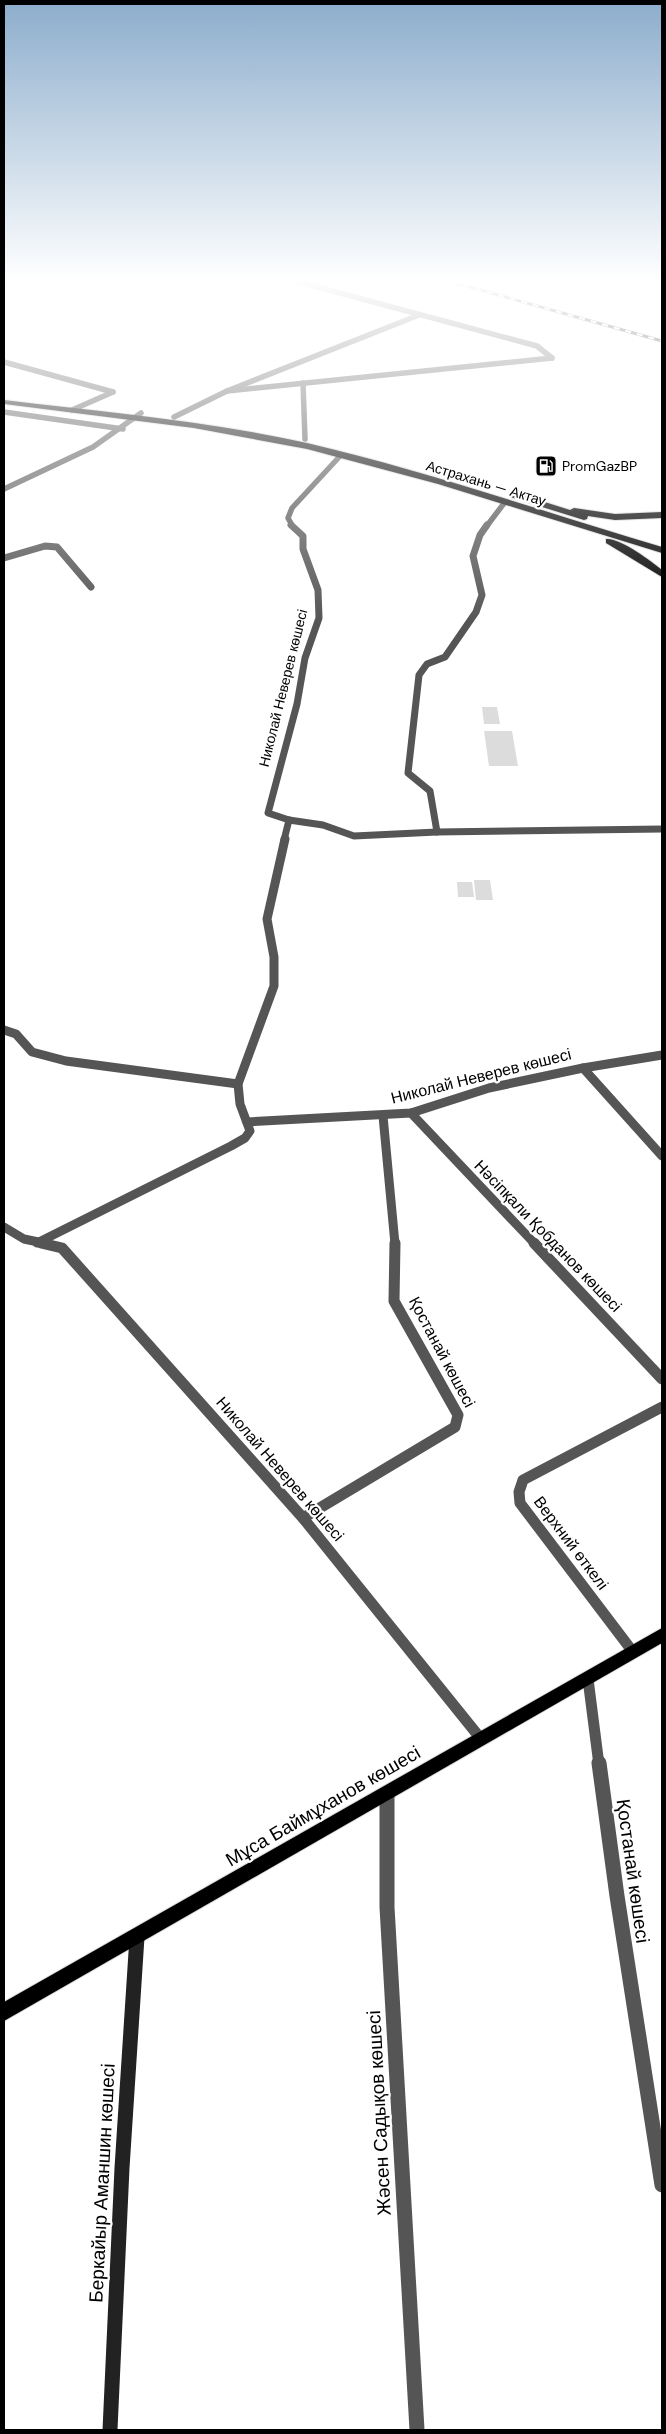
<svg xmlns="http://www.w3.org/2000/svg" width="666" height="2434" font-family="'DM Sans',sans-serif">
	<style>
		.green { fill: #dcdcdc }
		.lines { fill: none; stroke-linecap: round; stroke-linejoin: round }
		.primary-casing { stroke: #dbdbdb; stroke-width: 2 }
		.highway-casing { stroke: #dbdbdb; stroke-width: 2 }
		.street-far4 { stroke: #555; stroke-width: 5.5 }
		.street-far3 { stroke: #555; stroke-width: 7 }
		.street-far2 { stroke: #555; stroke-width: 9 }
		.street-far1 { stroke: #555; stroke-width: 11 }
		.street { stroke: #555; stroke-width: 15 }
		.secondary { stroke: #222; stroke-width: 15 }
		.primary { fill: #000; fill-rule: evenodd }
		.highway { fill: #000; fill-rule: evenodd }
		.rail-casing { stroke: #000; stroke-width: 3 }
		.rail { stroke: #fff; stroke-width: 2; stroke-dasharray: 6; stroke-linecap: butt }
		.labels { text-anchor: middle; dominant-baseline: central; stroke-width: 4.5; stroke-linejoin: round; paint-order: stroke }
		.far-poi-label { font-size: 14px; fill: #000; stroke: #fff; text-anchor: start }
		.far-street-label { font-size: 14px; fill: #000; stroke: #fff }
		.street-label { font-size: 16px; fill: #000; stroke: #fff }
		.near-street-label { font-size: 19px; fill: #000; stroke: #fff }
	</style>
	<rect width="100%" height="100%" fill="#fff"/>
	<g class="green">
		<polygon points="482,707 497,707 500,724 484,724"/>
		<polygon points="484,731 512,731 518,766 489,766"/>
		<polygon points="474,880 490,880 493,900 476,900"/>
		<polygon points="457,882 472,882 474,897 458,897"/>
	</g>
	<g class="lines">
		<g class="primary-casing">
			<polygon id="primary" points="662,1628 662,1643 4,2021 4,2002"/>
		</g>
		<g class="highway-casing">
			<g id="highway">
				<path d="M4,400C105,412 207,421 307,443C427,471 544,512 662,547V553L438,484L307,449L194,428L4,404Z"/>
				<polygon points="513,492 570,510 574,508 615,514 662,512 662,518 615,520 588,516 587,519 584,520 510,497 509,495"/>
				<path d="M606,539C619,537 651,561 662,570V577L606,543Z"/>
			</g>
		</g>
		<g class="street-far4">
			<polyline points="299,282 537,346 552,358"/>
			<polyline points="4,283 7,282"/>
			<polyline points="4,362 113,392"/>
			<polyline points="303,383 305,439"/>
			<polyline points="227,391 552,358"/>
			<polyline points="72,410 113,392"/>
			<polyline points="4,412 123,429"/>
			<polyline points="174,417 227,391 419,315"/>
			<polyline points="4,489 93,447 141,413"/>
			<polyline points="293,527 288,518 292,508 341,455"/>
			<polyline points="486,527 505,502"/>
		</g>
		<g class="street-far3">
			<polyline points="291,525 303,536 303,549 318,590 319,618 305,658 297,704 268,813 289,820 323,825 354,836 437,832 662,829"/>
			<polyline points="4,558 45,546 57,547 91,587"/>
			<polyline points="437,832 430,791 408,773 419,675 427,664 445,657 476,612 482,595 473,556 480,535 487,525"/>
			<polyline points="284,840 289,820"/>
		</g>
		<g class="street-far2">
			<polyline points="4,1030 16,1034 32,1052 66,1061 238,1084"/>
			<polyline points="583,1068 662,1156"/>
			<polyline points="411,1113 535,1244"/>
			<polyline points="383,1116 395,1244"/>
			<polyline points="247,1122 411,1113 489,1088 583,1068 662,1055"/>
			<polyline points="4,1227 24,1239 48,1244"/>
			<polyline points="37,1243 231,1146 245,1138 250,1131 240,1104 238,1084 274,986 274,957 267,919 285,839"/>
		</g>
		<g class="street-far1">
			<polyline points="41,1243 62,1248 303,1518 481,1739"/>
			<polyline points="534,1243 662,1379"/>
			<polyline points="303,1518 455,1427 458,1415 394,1301 395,1243"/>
			<polyline points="633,1652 520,1503 519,1492 523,1480 662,1407"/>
			<polyline points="588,1679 599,1765"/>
		</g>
		<g class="street">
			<polyline points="599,1763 617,1896 662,2185"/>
			<polyline points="387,1794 387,1907 417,2430"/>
		</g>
		<polyline class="secondary" points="110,2430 122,2168 137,1937"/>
		<use href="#primary" class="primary"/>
		<use href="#highway" class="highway"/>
		<g class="rail-casing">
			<polyline id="rail" points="452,282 662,341"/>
		</g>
		<use href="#rail" class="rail"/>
	</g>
	<linearGradient id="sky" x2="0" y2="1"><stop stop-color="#8cadcc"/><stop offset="0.45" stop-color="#fff"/><stop offset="1" stop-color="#fff" stop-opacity="0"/></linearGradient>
	<rect width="666" height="623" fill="url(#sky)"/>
	<defs>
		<g id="fuel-square" transform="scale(1.125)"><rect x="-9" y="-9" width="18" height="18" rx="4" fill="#000" stroke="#fff"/><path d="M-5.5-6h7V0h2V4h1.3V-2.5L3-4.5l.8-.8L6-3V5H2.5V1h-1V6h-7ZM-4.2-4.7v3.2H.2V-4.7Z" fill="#fff"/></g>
	</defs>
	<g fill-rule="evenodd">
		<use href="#fuel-square" x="546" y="466"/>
	</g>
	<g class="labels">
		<g class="far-poi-label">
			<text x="562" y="466">PromGazBP</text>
		</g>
		<g class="far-street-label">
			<text transform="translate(486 483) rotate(17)">Астрахань — Актау</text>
			<text transform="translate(283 688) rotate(-76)">Николай Неверев көшесі</text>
		</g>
		<g class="street-label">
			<text transform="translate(481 1076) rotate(-14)">Николай Неверев көшесі</text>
			<text transform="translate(548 1236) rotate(46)">Нәсіпқали Қобданов көшесі</text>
			<text transform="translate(442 1352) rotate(62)">Қостанай көшесі</text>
			<text transform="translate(280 1469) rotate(49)">Николай Неверев көшесі</text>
			<text transform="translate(571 1543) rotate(53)">Верхний өткелі</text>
		</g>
		<g class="near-street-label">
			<text transform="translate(323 1806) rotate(-30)">Мұса Баймұханов көшесі</text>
			<text transform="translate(633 1871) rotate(82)">Қостанай көшесі</text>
			<text transform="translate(379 2113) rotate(-93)">Жәсен Садықов көшесі</text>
			<text transform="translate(102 2183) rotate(-87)">Беркайыр Аманшин көшесі</text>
		</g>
	</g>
	<rect width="666" height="2434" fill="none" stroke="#000000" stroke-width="10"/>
</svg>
